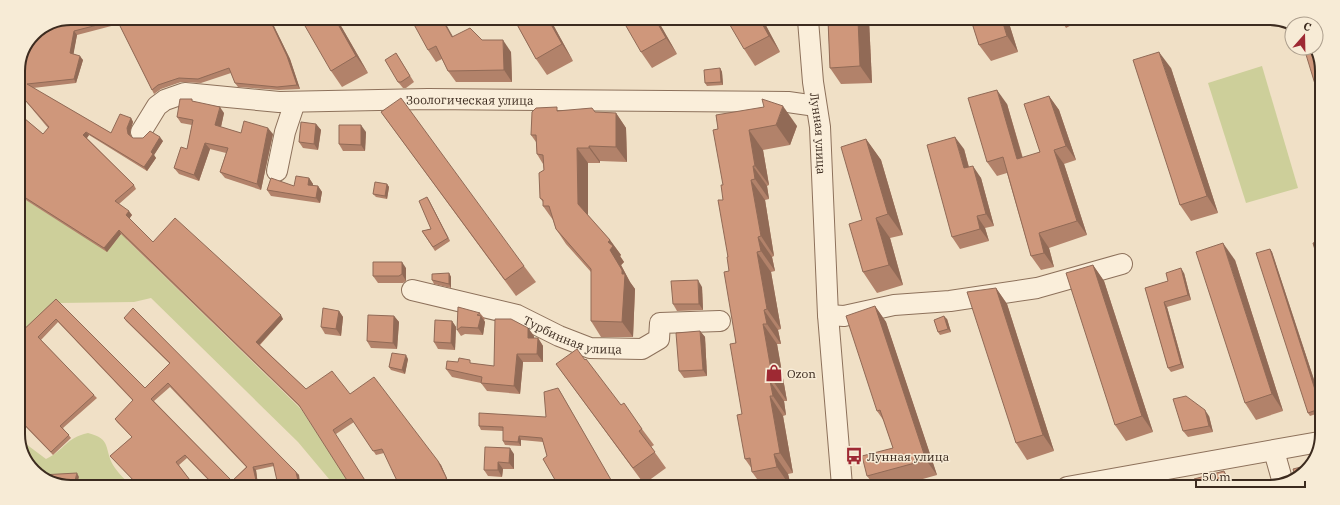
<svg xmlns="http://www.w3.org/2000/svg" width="1340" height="505" font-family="'IBM Plex Serif',serif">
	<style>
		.green { fill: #cdcf9a }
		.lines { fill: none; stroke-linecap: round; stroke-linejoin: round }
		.minor-casing { stroke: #8d715b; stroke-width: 22 }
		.minor { stroke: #faeeda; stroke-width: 20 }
		.wall { fill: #b2826a; fill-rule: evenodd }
		.shaded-wall { fill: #916a56 }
		.building { fill: #cf977b; stroke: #916a56; fill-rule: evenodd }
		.labels { text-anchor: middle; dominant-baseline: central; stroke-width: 3; stroke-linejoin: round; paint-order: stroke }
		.street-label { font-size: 12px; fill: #3c2b1f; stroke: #f7ebd6 }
		.poi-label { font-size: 12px; fill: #3c2b1f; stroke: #f7ebd6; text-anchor: start }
		.rim { fill: none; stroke: #3c2b1f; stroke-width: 2 }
	</style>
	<rect width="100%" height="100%" fill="#f0e0c6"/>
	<g class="green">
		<polygon points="1262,66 1298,188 1246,203 1208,83"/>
		<polygon points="18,195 107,251 124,231 127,240 301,409 351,485 334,485 298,442 151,298 134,302 58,303 18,340"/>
		<path d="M88,433C112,439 104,449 113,465C117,472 124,478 129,484C102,484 49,490 30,467C24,460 21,446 18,438L46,459C65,450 65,438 88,433Z"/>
	</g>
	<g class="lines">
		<g class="minor-casing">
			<g id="minor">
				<path id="s1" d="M808,20L813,82L820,127L828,315L842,486"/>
				<path id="s2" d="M141,132L157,106L165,100L185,93L279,102L428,99L788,102L816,106"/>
				<polyline points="277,171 285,132 295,102"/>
				<path id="s3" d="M412,290L517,315L559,336L590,348L642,349L659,339L660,323L720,321"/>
				<polyline points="828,315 844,316 894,305 950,301 1037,288 1122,264"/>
				<polyline points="1274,451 1283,483"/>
				<polyline points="1067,487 1319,442"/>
			</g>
		</g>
		<use href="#minor" class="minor"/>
	</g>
	<g class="wall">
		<polygon points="70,18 270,18 290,59 300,89 279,90 238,87 235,83 231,73 201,83 181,82 161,89 154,94 119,24 77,35 73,54 83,60 76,83 33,88 111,133 131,118 133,122 130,132 131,136 133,138 163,141 154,155 156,158 147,171 89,135 87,138 134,185 136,189 119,204 132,215 129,219 153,242 283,319 260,345 306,389 350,394 441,465 448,481 384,453 376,455 354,422 336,434 301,408 121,234 107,252 18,195 18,113 43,134 48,128 18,92 18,67"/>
		<polygon points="337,19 368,73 342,87 331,71"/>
		<polygon points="514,19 550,19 573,61 547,75 536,59"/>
		<polygon points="657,19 677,54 652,68 641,52"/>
		<polygon points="763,20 780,52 755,66 744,49"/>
		<polygon points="828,20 869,20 872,83 841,84 830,68"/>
		<polygon points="971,20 1008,20 1018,52 991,61 979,45"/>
		<polygon points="1061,20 1076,20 1077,22 1066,28"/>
		<polygon points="453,37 482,40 511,52 512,82 456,82 448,71 442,59 436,62 428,50"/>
		<polygon points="396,53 414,82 406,88 403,88 398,82"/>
		<polygon points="720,68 722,72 723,85 707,86 705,83"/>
		<polygon points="1171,68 1218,213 1191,221 1180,205"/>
		<polygon points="1049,96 1059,110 1076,160 1064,164 1087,235 1049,248 1054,267 1041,270 1031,256 1007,173 997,176 987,162 1007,104 1023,158 1040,152"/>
		<polygon points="193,101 224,113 221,127 241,133 273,134 261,190 225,178 220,172 226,153 210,149 199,181 179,174 174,168 187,149 192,125 181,123 177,117"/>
		<polygon points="560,111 616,113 626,128 627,162 600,161 600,163 588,163 588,216 610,240 621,255 620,256 624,262 621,265 630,282 635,289 633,337 601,337 591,321 591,272 566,244 556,229 553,220 543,206 543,202 540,198 544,170 543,164 537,154 536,142 531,135"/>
		<polygon points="381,112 524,266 536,282 516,296"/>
		<polygon points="716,115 797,126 790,145 763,150 769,185 767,186 769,199 765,200 774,256 772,257 775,271 771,272 781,329 778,330 781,344 777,344 787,401 784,401 786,415 783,416 793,473 788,474 791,486 762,486 752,472 752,469 745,459 742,414 729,271 723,200 723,185 718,129"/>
		<polygon points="316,124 321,130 318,150 303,148 299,142"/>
		<polygon points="366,132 365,151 343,151 339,144"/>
		<polygon points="866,139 881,160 903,235 890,238 903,285 877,293 863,272 862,220"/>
		<polygon points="964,149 969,167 981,178 994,226 985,228 989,241 960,249 952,237"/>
		<polygon points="309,178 313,184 313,186 318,186 322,192 320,203 271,196 267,190 294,186"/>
		<polygon points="387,184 389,187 387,199 376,197 373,194"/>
		<polygon points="427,197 450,241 435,251 422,231 431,229"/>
		<polygon points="1270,249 1272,252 1320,398 1319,413 1310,416 1308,413"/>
		<polygon points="1235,260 1283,411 1256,420 1245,403"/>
		<polygon points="1093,265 1104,281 1153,432 1126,441 1115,425"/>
		<polygon points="406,268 406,281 403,283 378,283 373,276"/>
		<polygon points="449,273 451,277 451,288 434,284 432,280"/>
		<polygon points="1184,273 1191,300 1167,307 1184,368 1171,372 1168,368 1145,288 1168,281"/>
		<polygon points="702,287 703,310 677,311 673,304"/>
		<polygon points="996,288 1007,304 1054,451 1027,460 1016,443"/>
		<path d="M56,299L145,388L170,364L126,321L124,318L299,475L300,485H278L274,466L256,470L258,485H213L187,458L179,465L193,484H137L113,459L110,456L132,437L117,422L115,419L133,401L58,322L41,340L94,395L97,398L63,428L71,438L53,455L18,419V335ZM170,387L246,467L232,481L154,401Z"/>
		<polygon points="875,306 886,322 937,475 898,486 875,486 867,476 893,448 884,421 877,411"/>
		<polygon points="339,311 343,317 341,336 325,334 321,327"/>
		<polygon points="480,313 485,319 484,320 485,322 483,335 465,334 461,336 457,330"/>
		<polygon points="394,316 399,322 397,349 371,348 367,341"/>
		<polygon points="947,319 951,332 940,335 938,332"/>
		<polygon points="452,321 456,327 455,350 438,349 434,342"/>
		<polygon points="528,328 534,336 534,338 538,338 543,346 543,362 523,362 520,394 487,391 481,383 452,377 446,369 473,364 494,366"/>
		<polygon points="700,331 705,337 707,376 684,378 679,371"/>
		<polygon points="408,359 405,374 391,370 389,367"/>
		<polygon points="556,364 621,405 642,429 654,445 651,447 666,468 644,484"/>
		<polygon points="560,391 547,456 543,442 521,440 521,446 505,445 503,441 503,431 481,430 479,426 546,417"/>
		<polygon points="1209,416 1213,432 1188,437 1183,431"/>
		<polygon points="514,454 514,469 503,469 502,477 488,476 484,470"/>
	</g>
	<g class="shaded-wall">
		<polygon points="269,18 270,18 290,59 300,89 297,85"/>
		<polygon points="335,19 337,19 368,73 356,56"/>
		<polygon points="442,19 443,19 460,49 452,37"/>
		<polygon points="548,19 550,19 573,61 562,44"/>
		<polygon points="655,19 657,19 677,54 666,38"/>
		<polygon points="760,20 763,20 780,52 769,36"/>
		<polygon points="858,20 869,20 872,83 860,66"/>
		<polygon points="1002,20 1008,20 1018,52 1007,36"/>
		<polygon points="74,31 77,35 73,57 70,53"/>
		<polygon points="503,40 511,52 512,82 504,70"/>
		<polygon points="1159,52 1171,68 1218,213 1207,196"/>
		<polygon points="80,56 83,60 76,83 74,79"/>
		<polygon points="720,68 722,72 723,85 721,82"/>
		<polygon points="997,90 1007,104 1027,174 1017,159"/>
		<polygon points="1049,96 1059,110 1076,160 1066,146"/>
		<polygon points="783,106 797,126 790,145 776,125"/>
		<polygon points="220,107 224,113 220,131 215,125"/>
		<polygon points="616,113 626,128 627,162 616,147"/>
		<polygon points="131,118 133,122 130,132 131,138 128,134 127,128"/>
		<polygon points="316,124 321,130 318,150 314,144"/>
		<polygon points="361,125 366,132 365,151 361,145"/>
		<polygon points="268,128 273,134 261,190 257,184"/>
		<polygon points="749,130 763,150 769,185 755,166"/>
		<polygon points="86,132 89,135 86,139 83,135"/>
		<polygon points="160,137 163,141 154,155 156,158 147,171 144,167 151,152"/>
		<polygon points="955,137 964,149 972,180 964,168"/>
		<polygon points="866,139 881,160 903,235 888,214"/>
		<polygon points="205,143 210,149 199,181 194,175"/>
		<polygon points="589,146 600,161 600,163 589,148"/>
		<polygon points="577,148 588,163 588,220 578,204"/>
		<polygon points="1054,150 1064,164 1087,235 1077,221"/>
		<polygon points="753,166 767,186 769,199 755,179"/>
		<polygon points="973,166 981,178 994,226 986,214"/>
		<polygon points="309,178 313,184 312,190 308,185"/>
		<polygon points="751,180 765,200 774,256 761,236"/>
		<polygon points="387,184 389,187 387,199 385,196"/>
		<polygon points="318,186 322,192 320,203 316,198"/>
		<polygon points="427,197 429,200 450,241 448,238"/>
		<polygon points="129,211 132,215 129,219 126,215"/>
		<polygon points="977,216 985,228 989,241 980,229"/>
		<polygon points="876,218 890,238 903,285 889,265"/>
		<polygon points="119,230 121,234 107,252 104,248"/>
		<polygon points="1039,233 1049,248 1054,267 1044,253"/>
		<polygon points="758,237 772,257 775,271 761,251"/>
		<polygon points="610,240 621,255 620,256 624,262 621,265 630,282 635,289 633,337 622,322 622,274 610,250 608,242"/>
		<polygon points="1223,243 1235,260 1283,411 1272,394"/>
		<polygon points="1270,249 1272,252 1320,398 1319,402"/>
		<polygon points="757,252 771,272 781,329 767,309"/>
		<polygon points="402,262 406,268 406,281 402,274"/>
		<polygon points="1093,265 1104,281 1153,432 1142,416"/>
		<polygon points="1181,268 1184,273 1191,300 1188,295"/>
		<polygon points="449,273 451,277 451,288 449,284"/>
		<polygon points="698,280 702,287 703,310 699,304"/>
		<polygon points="996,288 1007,304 1054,451 1043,435"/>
		<polygon points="1164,302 1167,307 1184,368 1181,364"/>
		<polygon points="875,306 886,322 937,475 926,460"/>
		<polygon points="764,310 778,330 781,344 767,324"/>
		<polygon points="339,311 343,317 341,336 336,329"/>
		<polygon points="281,315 283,319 259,345 256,342"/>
		<polygon points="394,316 399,322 397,349 393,343"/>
		<polygon points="481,316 485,322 483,335 478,328"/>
		<polygon points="944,316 947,319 951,332 948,329"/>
		<polygon points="452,321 456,327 455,350 451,343"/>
		<polygon points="763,324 777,344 787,401 773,381"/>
		<polygon points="528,328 534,336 534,346 528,338"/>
		<polygon points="700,331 705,337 707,376 703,370"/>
		<polygon points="538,338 543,346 543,362 537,354"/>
		<polygon points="517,354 523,362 520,394 514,386"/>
		<polygon points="406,355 408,359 405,374 402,370"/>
		<polygon points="770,381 784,401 786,415 773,396"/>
		<polygon points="558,388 560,391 614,485"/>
		<polygon points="770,396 783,416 793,473 780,453"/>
		<polygon points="1205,410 1209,416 1213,432 1209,426"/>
		<polygon points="519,436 521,440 521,446 518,442"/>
		<polygon points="510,448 514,454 514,469 509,463"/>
		<polygon points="774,454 788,474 791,486 790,486 777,467"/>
		<polygon points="438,461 441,465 448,481 449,485 447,485"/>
		<polygon points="498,462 503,469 502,477 498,470"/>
		<polygon points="253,467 256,470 258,485 257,485"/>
		<polygon points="1224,471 1235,487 1229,487"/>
		<polygon points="296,472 299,475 300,485 299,485"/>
		<polygon points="77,473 79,477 77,484 74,484"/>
	</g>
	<g class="building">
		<polygon points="70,18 269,18 287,56 297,85 277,87 235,83 229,68 198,79 179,78 158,85 152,90 117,20 74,31 70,53 80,56 74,79 27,84 111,133 120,114 131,118 127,128 128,134 133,138 143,138 150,131 160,137 151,152 153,154 144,167 86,132 83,135 134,185 115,201 129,211 126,215 153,242 175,218 281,315 256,342 306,389 332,371 350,394 374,377 438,461 446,477 447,485 399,485 382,449 373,451 351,418 333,430 368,485 350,485 299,405 119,230 104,248 18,193 18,113 43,134 49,127 18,92 18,67 34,33"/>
		<polygon points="301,19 335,19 356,56 331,71"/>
		<polygon points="411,19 442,19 452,37 470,28 482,40 503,40 504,70 448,71 436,46 428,50"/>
		<polygon points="514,19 548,19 562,44 536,59"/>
		<polygon points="622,19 655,19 666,38 641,52"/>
		<polygon points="727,20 760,20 769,36 744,49"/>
		<polygon points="828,20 858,20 860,66 830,68"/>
		<polygon points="971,20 1002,20 1007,36 979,45"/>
		<polygon points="1304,48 1315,48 1322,67 1322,107"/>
		<polygon points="1159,52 1207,196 1180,205 1133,60"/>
		<polygon points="396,53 410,76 401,82 398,82 385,60"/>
		<polygon points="720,68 721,82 705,83 704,70"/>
		<polygon points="997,90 1017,159 1040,152 1024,104 1049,96 1066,146 1054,150 1077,221 1039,233 1044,253 1031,256 1003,157 987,162 968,98"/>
		<polygon points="401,98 524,266 505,280 381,112"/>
		<polygon points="180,99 192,99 192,101 220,107 215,125 241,133 244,121 268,128 257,184 220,172 228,148 205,143 194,175 174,168 181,147 187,149 193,120 177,117"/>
		<polygon points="762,99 783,106 776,125 749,130 755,166 753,166 755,179 751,180 761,236 758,237 761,251 757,252 767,309 764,310 767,324 763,324 773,381 770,381 773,396 770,396 780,453 774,454 777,467 752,472 750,458 745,459 737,415 742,414 730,344 736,343 724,272 729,271 727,257 728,257 718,200 723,200 721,185 723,185 713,130 718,129 716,115 764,107"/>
		<polygon points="557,107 557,111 592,108 595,112 616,113 616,147 589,146 589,148 577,148 578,204 610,240 608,242 613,246 610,250 622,270 622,274 625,274 622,322 591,321 591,269 556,229 549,206 543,206 543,200 540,198 539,173 544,170 543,155 537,154 536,135 531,135 532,112 536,108"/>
		<polygon points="301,122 316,124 314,144 299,142"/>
		<polygon points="339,125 361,125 361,145 339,144"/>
		<polygon points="955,137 964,168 973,166 986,214 977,216 980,229 952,237 927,145"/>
		<polygon points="866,139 888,214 876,218 889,265 863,272 849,224 862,220 841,147"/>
		<polygon points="296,176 309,178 308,185 318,186 316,198 267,190 271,178 294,186"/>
		<polygon points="375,182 387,184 385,196 373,194"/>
		<polygon points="427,197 448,238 433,247 422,231 431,229 419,201"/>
		<polygon points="1321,241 1320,267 1313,243"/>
		<polygon points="1223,243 1272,394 1245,403 1196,252"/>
		<polygon points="1270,249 1319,402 1319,409 1308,413 1256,253"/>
		<polygon points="373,262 402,262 402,274 399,276 373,276"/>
		<polygon points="1093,265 1142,416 1115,425 1066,273"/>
		<polygon points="1181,268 1188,295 1164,302 1181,364 1168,368 1145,288 1168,281 1166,273"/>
		<polygon points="449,273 449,284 432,280 432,274"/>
		<polygon points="698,280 699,304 673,304 671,281"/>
		<polygon points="996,288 1043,435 1016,443 967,292"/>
		<path d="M56,299L145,388L170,363L124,318L133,308L296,472L299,485H278L273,463L253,467L257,485H214L185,455L176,462L193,484H163L160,481L156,484H137L110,456L132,437L115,419L133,400L56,319L38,337L94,395L60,426L69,435L51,452L18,418V335ZM168,383L247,467L232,481L151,399Z"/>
		<polygon points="875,306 926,460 867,476 862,456 893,448 880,410 877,411 846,316"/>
		<polygon points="458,307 480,313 477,315 481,316 478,328 461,327 457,330"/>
		<polygon points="323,308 339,311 336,329 321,327"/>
		<polygon points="368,315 394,316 393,343 367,341"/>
		<polygon points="944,316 948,329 938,332 934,320"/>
		<polygon points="495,319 511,319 528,328 528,338 538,338 537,354 517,354 514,386 481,383 482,377 446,369 447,361 458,362 459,358 470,360 470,363 494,366"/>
		<polygon points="435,320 452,321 451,343 434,342"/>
		<polygon points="700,331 703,370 679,371 676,333"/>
		<polygon points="577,349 585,360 586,359 621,405 624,403 642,429 639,431 655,452 633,468 556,364"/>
		<polygon points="392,353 406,355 402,370 389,367"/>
		<polygon points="558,388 614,485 558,485 543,459 547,456 542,438 519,436 518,442 503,441 503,427 479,426 479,413 546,417 544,392"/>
		<polygon points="1186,396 1205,410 1209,426 1183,431 1173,399"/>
		<polygon points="485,447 510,448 509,463 498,462 498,470 484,470"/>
		<polygon points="1309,465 1299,478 1296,479 1293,469"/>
		<polygon points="1224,471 1229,487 1197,487 1194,479"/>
		<polygon points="77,473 74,484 53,484 41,475"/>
	</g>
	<defs>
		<g id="shop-bare" transform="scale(1.38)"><path d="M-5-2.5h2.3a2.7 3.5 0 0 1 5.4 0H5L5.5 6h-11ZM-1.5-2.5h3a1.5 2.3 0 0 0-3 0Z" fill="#9e2933" stroke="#f7ebd6" stroke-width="2.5" paint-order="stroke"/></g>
		<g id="bus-bare" transform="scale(1.38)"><path d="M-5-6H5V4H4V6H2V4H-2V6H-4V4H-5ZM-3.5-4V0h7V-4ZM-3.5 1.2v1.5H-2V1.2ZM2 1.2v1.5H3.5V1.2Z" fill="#9e2933" stroke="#f7ebd6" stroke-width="2.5" paint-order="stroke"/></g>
	</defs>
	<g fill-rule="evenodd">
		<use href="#shop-bare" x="774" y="373"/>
		<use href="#bus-bare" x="854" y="456"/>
	</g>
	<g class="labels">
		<g class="street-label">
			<text stroke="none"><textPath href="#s2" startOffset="347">Зоологическая улица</textPath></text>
			<text stroke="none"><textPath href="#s1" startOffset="114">Лунная улица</textPath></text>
			<text stroke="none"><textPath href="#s3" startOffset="168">Турбинная улица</textPath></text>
		</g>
		<g class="poi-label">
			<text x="787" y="373">Ozon</text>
			<text x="867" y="456">Лунная улица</text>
		</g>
	</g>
	<path d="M0 0H1340V505H0ZM71 25H1269A46 46 0 0 1 1315 71V434A46 46 0 0 1 1269 480H71A46 46 0 0 1 25 434V71A46 46 0 0 1 71 25Z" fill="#f7ebd6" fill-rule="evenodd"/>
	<path class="rim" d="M71 25H1269A46 46 0 0 1 1315 71V434A46 46 0 0 1 1269 480H71A46 46 0 0 1 25 434V71A46 46 0 0 1 71 25Z"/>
	<g transform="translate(1304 36) rotate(20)"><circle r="19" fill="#f7ebd6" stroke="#ac9e8d"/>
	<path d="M0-3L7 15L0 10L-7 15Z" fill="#9e2933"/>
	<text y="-6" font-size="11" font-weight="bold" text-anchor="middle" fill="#3c2b1f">С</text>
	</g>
	<path d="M1196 481v6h109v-6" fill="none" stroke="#3c2b1f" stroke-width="2"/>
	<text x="1202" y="481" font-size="12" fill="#3c2b1f" stroke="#f7ebd6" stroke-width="3" paint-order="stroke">50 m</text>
</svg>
